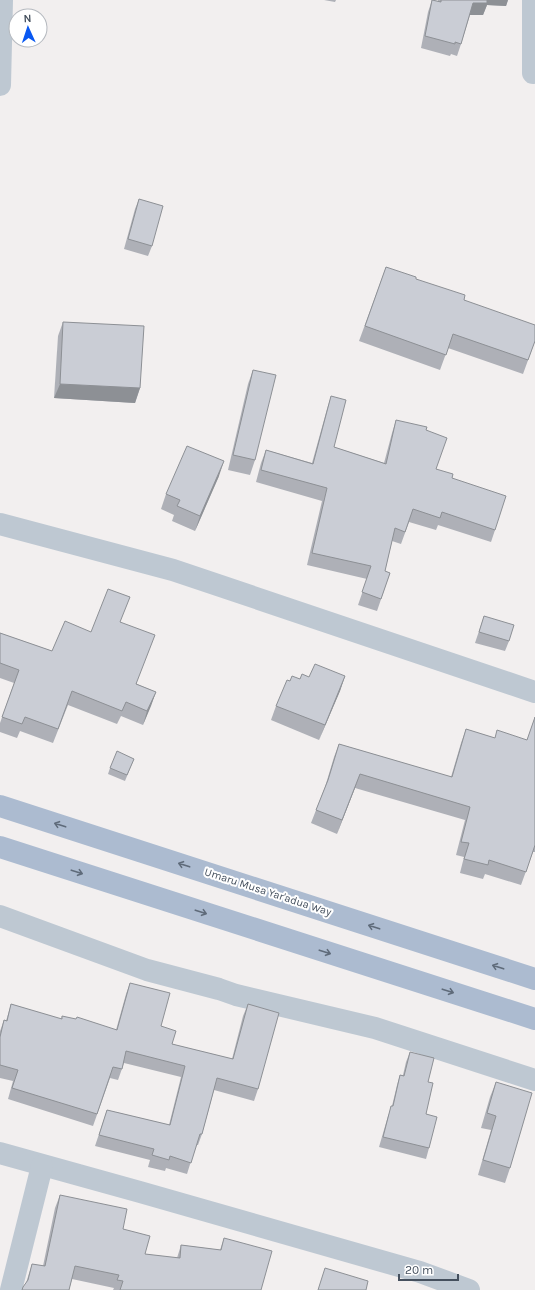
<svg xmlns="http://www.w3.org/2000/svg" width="535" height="1290" font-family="Karla,sans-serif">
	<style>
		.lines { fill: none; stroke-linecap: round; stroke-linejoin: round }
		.minor { stroke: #bec8d2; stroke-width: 22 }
		.tertiary { stroke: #bec8d2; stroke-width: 22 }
		.primary { stroke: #acbbd0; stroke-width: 22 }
		.wall { fill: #aeb0b7 }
		.shaded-wall { fill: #8d9095 }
		.building { fill: #cacdd5; stroke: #8d9095 }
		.oneway { stroke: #5f6b7a }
		.labels { text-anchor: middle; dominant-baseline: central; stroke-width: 4; stroke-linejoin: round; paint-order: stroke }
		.street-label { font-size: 11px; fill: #45505e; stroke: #fff }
	</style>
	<rect width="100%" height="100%" fill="#f2efef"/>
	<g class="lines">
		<g class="minor">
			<polyline points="533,73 533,0"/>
			<polyline points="0,524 173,570 535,692"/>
			<polyline points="0,916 147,970 219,989 236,995 375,1028 535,1080"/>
			<polyline points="0,1153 140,1192 420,1272 469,1290"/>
			<polyline points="11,1290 42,1166"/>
		</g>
		<polyline class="tertiary" points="0,85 2,0"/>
		<g class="primary">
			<polyline points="0,806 535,979"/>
			<polyline points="0,847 535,1019"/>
		</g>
	</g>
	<g class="wall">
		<polygon points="324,0 336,0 335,2"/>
		<polygon points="432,0 438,1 438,0 508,0 506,6 487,5 483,15 470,15 461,44 457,56 451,54 450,56 421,48 428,12"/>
		<polygon points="139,199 152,246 148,256 124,249 135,209"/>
		<polygon points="386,267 464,300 535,341 523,374 448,348 440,370 359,341"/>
		<polygon points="63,322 140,388 135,403 54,398 58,336"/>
		<polygon points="253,370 255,460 250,475 228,470 248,384"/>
		<polygon points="331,396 334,447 384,463 392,433 396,420 426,430 436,469 452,478 495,530 491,542 438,525 436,530 409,522 401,544 392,541 385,571 390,573 377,611 358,605 367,579 307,565 322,501 256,482 261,463 266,450 312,463 327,409"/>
		<polygon points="219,476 195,531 172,521 174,515 161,509 166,494"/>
		<polygon points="484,616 509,641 505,651 475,643"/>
		<polygon points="121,622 137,684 156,692 143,725 121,716 117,724 68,705 53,743 20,731 17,738 0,732 0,723 14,683 0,678 0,633 52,651 91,632"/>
		<polygon points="345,676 340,691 319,740 271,720 276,706 290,681 309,677"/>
		<polygon points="535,717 535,852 533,852 521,885 485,874 483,879 460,873 464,857 456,855 465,820 355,788 337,834 311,823 325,787 334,757 339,744 451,777 461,743 466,729 494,738 527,740"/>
		<polygon points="134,759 125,781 108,774 110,768"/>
		<polygon points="130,983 161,1026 172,1044 232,1059 243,1016 248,1004 258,1089 254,1101 214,1090 202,1134 198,1145 196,1145 187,1174 166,1168 165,1171 148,1167 150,1160 95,1146 107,1110 169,1125 181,1077 124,1063 118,1080 110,1078 93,1126 8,1099 13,1081 0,1078 0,1031 4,1020 6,1021 11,1004 61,1019 62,1016 116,1030 126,994"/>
		<polygon points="410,1052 428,1082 426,1114 429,1148 426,1159 379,1147 388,1116 392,1106 397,1085 400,1075 403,1075 406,1062"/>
		<polygon points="496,1082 510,1168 505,1183 478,1175 491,1130 481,1128 490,1097"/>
		<polygon points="60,1195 123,1229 145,1254 177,1258 181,1245 220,1250 224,1238 261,1290 113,1290 114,1288 72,1279 69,1290 22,1290 23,1287 26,1283 32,1264 43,1266 55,1208"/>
	</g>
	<g class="shaded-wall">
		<polygon points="485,0 508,0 506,6 487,5 483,15 469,15 473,3"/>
		<polygon points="60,384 140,388 135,403 54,398"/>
		<polygon points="224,461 219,476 195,531 200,516"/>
		<polygon points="345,676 340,691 319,740 325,725"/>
		<polygon points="156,692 151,706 143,725 147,711"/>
		<polygon points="360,774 355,788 337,834 342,820"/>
	</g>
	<g class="building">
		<polygon points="432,0 441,2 441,0 487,0 487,3 473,3 461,44 455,42 455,44 425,36"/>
		<polygon points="139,199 163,206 152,246 128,239"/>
		<polygon points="386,267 416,277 416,279 465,295 464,300 535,325 535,341 528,360 453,334 446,355 365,326"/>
		<polygon points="63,322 144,326 140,388 60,384"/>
		<polygon points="253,370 276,375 255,460 233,455"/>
		<polygon points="331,396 346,400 334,447 386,464 396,420 427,427 426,430 447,438 436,469 453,474 452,478 506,496 495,530 442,512 440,518 413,509 405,532 395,528 385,571 390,573 381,599 362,592 371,566 312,553 327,488 261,470 266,450 313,464"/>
		<polygon points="187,446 224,461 200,516 177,506 180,500 166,494"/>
		<polygon points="108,589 130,597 120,622 155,635 136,684 156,692 147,711 126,702 122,711 72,691 58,729 25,717 22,724 2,717 19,670 0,663 0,633 52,651 65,621 91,632"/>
		<polygon points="484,616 514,625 509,641 479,632"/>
		<polygon points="315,664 345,676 325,725 276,706 287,680 290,681 292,676 300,679 302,674 309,677"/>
		<polygon points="535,717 535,845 526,872 489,860 488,865 464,859 469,843 461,842 470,807 360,774 342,820 316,810 328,780 339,744 452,777 466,729 495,738 497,730 527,740"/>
		<polygon points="117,751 134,759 127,775 110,768"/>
		<polygon points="130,983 170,993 161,1026 176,1031 172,1044 233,1059 248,1004 279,1013 258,1089 217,1078 202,1134 200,1134 191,1163 170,1156 169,1160 152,1155 154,1149 99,1135 107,1110 170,1125 185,1066 126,1051 122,1069 113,1067 97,1114 12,1088 18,1070 0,1065 0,1037 4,1020 7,1021 11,1004 62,1019 62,1016 76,1019 77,1017 117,1030"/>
		<polygon points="410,1052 434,1058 428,1082 433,1083 426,1114 437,1117 429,1148 383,1137 391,1106 393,1106 400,1075 404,1076"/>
		<polygon points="496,1082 532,1093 510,1168 483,1160 496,1116 487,1113"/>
		<polygon points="60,1195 127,1209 123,1229 150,1236 145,1254 180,1258 181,1245 221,1250 224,1238 272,1251 261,1290 120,1290 123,1281 117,1280 119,1275 75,1266 69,1290 22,1290 23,1287 28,1280 32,1264 45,1266"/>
		<polygon points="325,1268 368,1281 366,1290 318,1290"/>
	</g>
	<defs><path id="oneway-shaft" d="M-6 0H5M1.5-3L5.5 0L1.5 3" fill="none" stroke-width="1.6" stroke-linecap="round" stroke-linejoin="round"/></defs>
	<g class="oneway">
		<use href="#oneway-shaft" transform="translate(60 825) rotate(-162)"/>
		<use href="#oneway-shaft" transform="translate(184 865) rotate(-162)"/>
		<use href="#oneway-shaft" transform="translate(77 872) rotate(18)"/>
		<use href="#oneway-shaft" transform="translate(201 912) rotate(18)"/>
		<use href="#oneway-shaft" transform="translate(374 927) rotate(-162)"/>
		<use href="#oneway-shaft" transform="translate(325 952) rotate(18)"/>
		<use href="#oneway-shaft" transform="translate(498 967) rotate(-162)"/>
		<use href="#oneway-shaft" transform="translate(448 991) rotate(18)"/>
	</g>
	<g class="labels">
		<g class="street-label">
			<text transform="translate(268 892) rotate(18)">Umaru Musa Yar'adua Way</text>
		</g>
	</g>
	<g transform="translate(28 28) rotate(357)"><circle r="19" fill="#ffffff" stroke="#b5b9bf"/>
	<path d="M0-3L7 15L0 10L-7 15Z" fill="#0958f2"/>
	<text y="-6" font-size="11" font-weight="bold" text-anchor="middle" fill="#45505e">N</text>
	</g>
	<path d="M399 1274v6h59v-6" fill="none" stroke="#45505e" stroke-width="2"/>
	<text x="405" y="1274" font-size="12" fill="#45505e" stroke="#ffffff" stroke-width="3" paint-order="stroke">20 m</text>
</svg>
